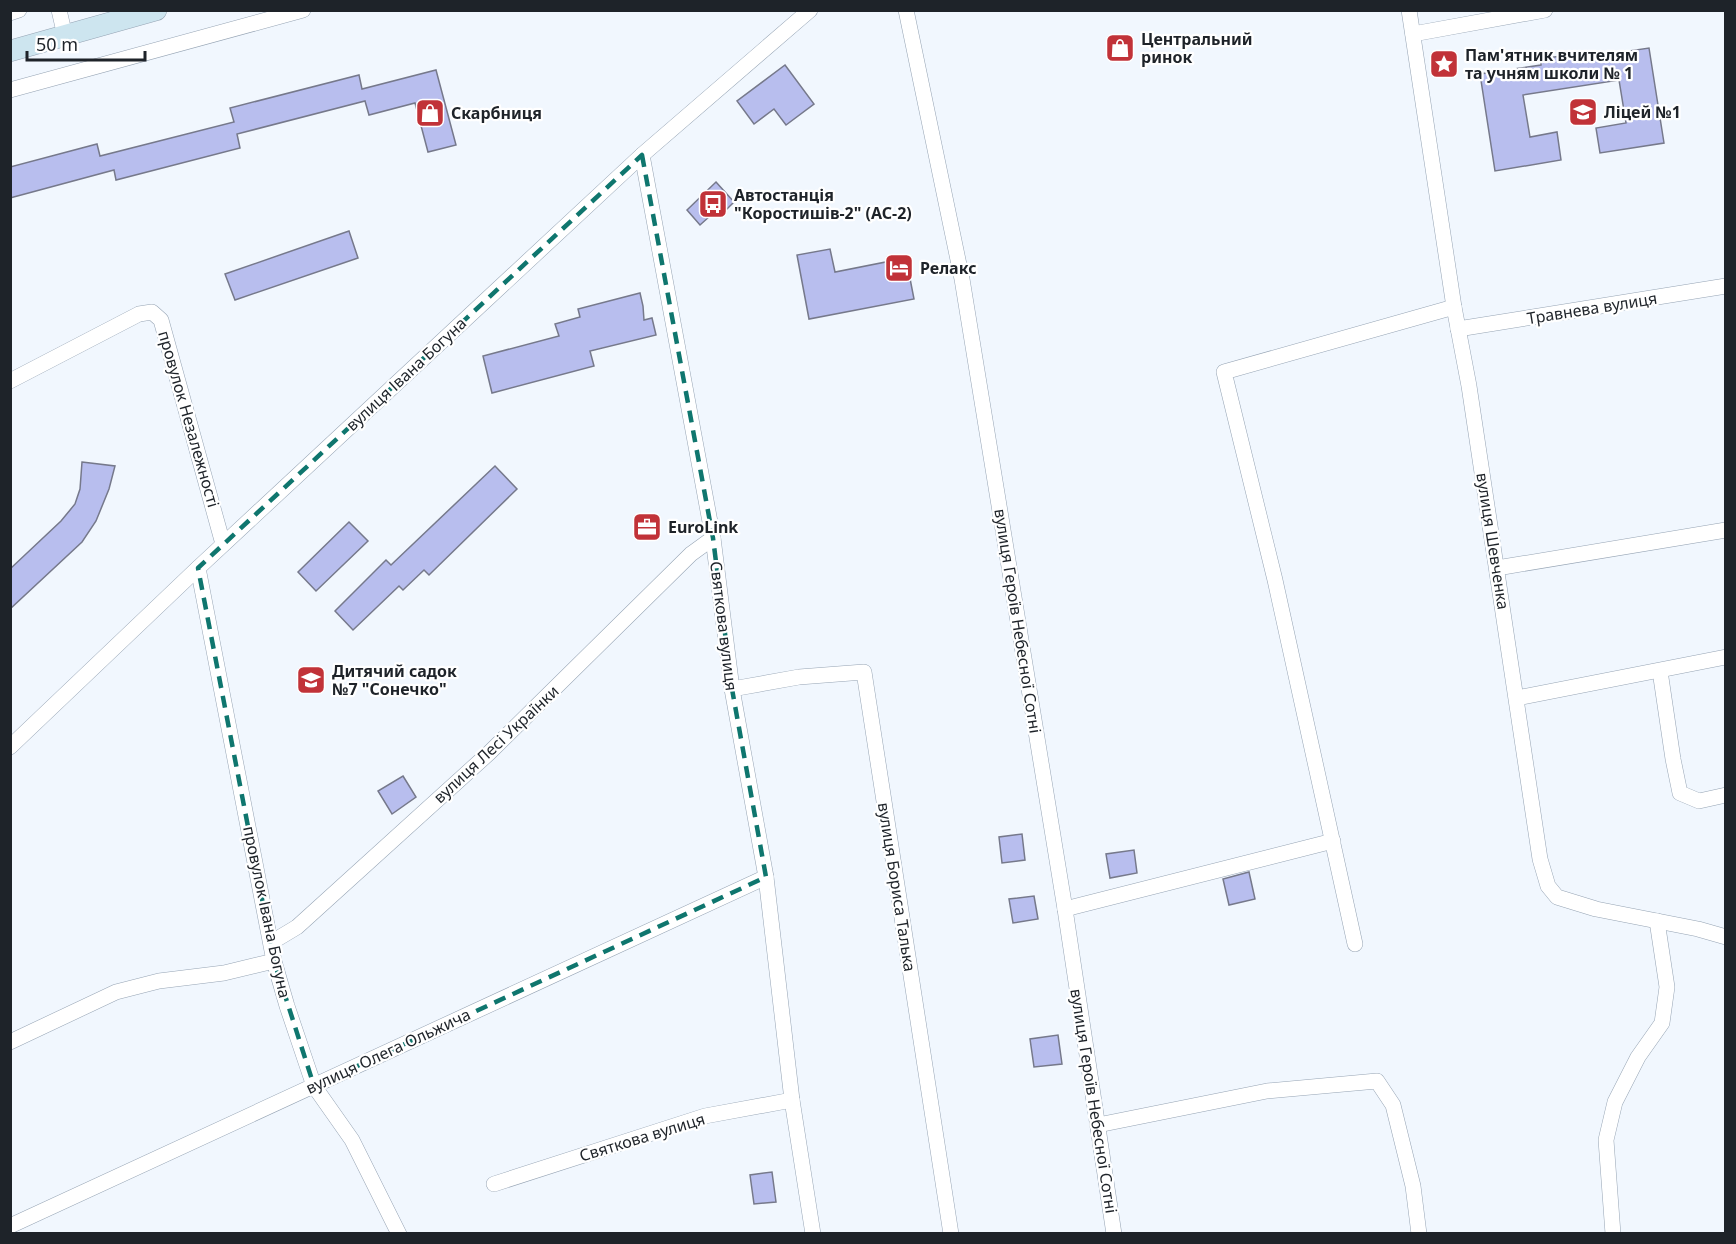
<svg xmlns="http://www.w3.org/2000/svg" width="1736" height="1244" font-family="'Noto Sans',sans-serif">
	<style>
		.building { fill: #b8beee; stroke: #76798b; stroke-width: 1.5 }
		.lines { fill: none; stroke-linecap: round; stroke-linejoin: round }
		.street-casing { stroke: #96a4b4; stroke-width: 16 }
		.secondary-casing { stroke: #96a4b4; stroke-width: 22 }
		.street { stroke: #fff; stroke-width: 15 }
		.secondary { stroke: #cde5ef; stroke-width: 21 }
		.marked { fill: none; stroke: #0f766e; stroke-width: 4.5; stroke-dasharray: 12 8; stroke-linejoin: round }
		.labels { text-anchor: middle; dominant-baseline: central; stroke-width: 4.5; stroke-linejoin: round; paint-order: stroke }
		.poi-label { font-size: 16px; font-weight: bold; fill: #1e2329; stroke: #fff; text-anchor: start }
		.street-label { font-size: 16px; fill: #1e2329; stroke: #fff }
	</style>
	<rect width="100%" height="100%" fill="#f1f7fe"/>
	<g class="building">
		<polygon points="1649,48 1664,143 1600,153 1596,128 1626,123 1619,80 1523,95 1530,137 1557,132 1561,160 1495,171 1480,74 1541,65 1541,59 1588,52 1589,57"/>
		<polygon points="785,65 814,104 786,125 774,109 754,124 737,101"/>
		<polygon points="436,70 456,145 428,152 415,103 369,115 365,101 237,134 240,148 116,180 114,170 10,198 10,167 97,144 100,156 234,122 230,108 359,75 362,89"/>
		<polygon points="716,182 734,202 724,212 720,207 700,225 687,210"/>
		<polygon points="349,231 358,258 235,300 225,274"/>
		<polygon points="830,249 835,272 906,258 914,299 809,319 797,255"/>
		<polygon points="640,293 643,306 644,320 652,318 656,335 590,351 594,366 492,393 483,356 559,336 555,324 580,317 578,309"/>
		<polygon points="82,462 115,466 109,489 96,521 82,542 10,609 10,569 61,521 75,504 80,489"/>
		<polygon points="495,466 517,489 429,575 424,570 403,590 399,586 353,630 335,611 386,560 391,565"/>
		<polygon points="349,522 368,541 316,591 298,572"/>
		<polygon points="403,776 416,797 392,814 378,791"/>
		<polygon points="1022,834 1025,860 1002,863 999,837"/>
		<polygon points="1134,850 1137,873 1110,878 1106,854"/>
		<polygon points="1249,872 1255,899 1229,905 1223,879"/>
		<polygon points="1034,896 1038,919 1013,923 1009,899"/>
		<polygon points="1058,1035 1062,1064 1034,1067 1030,1039"/>
		<polygon points="772,1172 776,1202 754,1204 750,1175"/>
	</g>
	<g class="lines">
		<g class="street-casing">
			<g id="street">
				<polyline points="59,10 65,36"/>
				<polyline points="906,10 962,279 1065,909 1114,1234"/>
				<polyline points="1409,10 1454,307 1469,386 1540,859 1548,886 1557,897 1596,909 1698,929 1726,937"/>
				<polyline points="10,13 19,10"/>
				<polyline points="1413,34 1545,10"/>
				<polyline points="10,90 303,10"/>
				<polyline points="642,155 713,538 732,689 766,877 792,1100 813,1234"/>
				<polyline points="1458,329 1726,286"/>
				<polyline points="10,381 139,314 152,312 161,320 223,544"/>
				<polyline points="198,568 274,961 287,1006 314,1086 352,1140 399,1234"/>
				<polyline points="1497,568 1726,530"/>
				<polyline points="1660,671 1673,759 1680,793 1699,801 1726,795"/>
				<polyline points="732,689 799,677 864,672 951,1234"/>
				<polyline points="1517,698 1726,657"/>
				<polyline points="10,747 198,568 642,155 810,10"/>
				<polyline points="1065,909 1333,841"/>
				<polyline points="272,942 297,927 489,753 691,554 713,538"/>
				<polyline points="1355,944 1275,580 1224,372 1454,307"/>
				<polyline points="10,1042 116,992 159,981 224,973 274,961"/>
				<polyline points="1098,1125 1267,1091 1377,1081 1393,1105 1413,1186 1419,1234"/>
				<polyline points="494,1184 705,1116 792,1100"/>
				<polyline points="10,1226 766,877"/>
				<polyline points="1613,1234 1606,1140 1615,1102 1638,1057 1662,1023 1667,987 1657,921"/>
			</g>
		</g>
		<g class="secondary-casing">
			<polyline id="secondary" points="10,51 156,10"/>
		</g>
		<use href="#street" class="street"/>
		<use href="#secondary" class="secondary"/>
	</g>
	<path class="marked" d="M642,155L713,538L732,689L766,877L314,1086L274,961L198,568Z"/>
	<defs>
		<g id="shop-square" transform="scale(1.5)"><rect x="-9" y="-9" width="18" height="18" rx="4" fill="#c13238" stroke="#fff"/><path d="M-5-2.5h2.3a2.7 3.5 0 0 1 5.4 0H5L5.5 6h-11ZM-1.5-2.5h3a1.5 2.3 0 0 0-3 0Z" fill="#fff"/></g>
		<g id="sight-square" transform="scale(1.5)"><rect x="-9" y="-9" width="18" height="18" rx="4" fill="#c13238" stroke="#fff"/><path d="M0-6L1.8-2.2L6-1.7L2.9 1.2L3.7 5.4L0 3.3L-3.7 5.4L-2.9 1.2L-6-1.7L-1.8-2.2Z" fill="#fff"/></g>
		<g id="school-square" transform="scale(1.5)"><rect x="-9" y="-9" width="18" height="18" rx="4" fill="#c13238" stroke="#fff"/><path d="M0-5L7-2L0 1L-7-2ZM-4 1L0 2.5L4 1V4Q0 6-4 4Z" fill="#fff"/></g>
		<g id="bus-square" transform="scale(1.5)"><rect x="-9" y="-9" width="18" height="18" rx="4" fill="#c13238" stroke="#fff"/><path d="M-5-6H5V4H4V6H2V4H-2V6H-4V4H-5ZM-3.5-4V0h7V-4ZM-3.5 1.2v1.5H-2V1.2ZM2 1.2v1.5H3.5V1.2Z" fill="#fff"/></g>
		<g id="hotel-square" transform="scale(1.5)"><rect x="-9" y="-9" width="18" height="18" rx="4" fill="#c13238" stroke="#fff"/><path d="M-6-4.5h1.5V1H6V5H4.5V3h-9V5H-6ZM-4 0a1.8 1.8 0 1 1 3.6 0ZM.5 0V-2.5h3Q6-2.5 6 0Z" fill="#fff"/></g>
		<g id="office-square" transform="scale(1.5)"><rect x="-9" y="-9" width="18" height="18" rx="4" fill="#c13238" stroke="#fff"/><path d="M-6-3h4V-5.5h4V-3h4V5H-6ZM-1-4.5V-3h2v-1.5ZM-6 0V1H6V0Z" fill="#fff"/></g>
	</defs>
	<g fill-rule="evenodd">
		<use href="#shop-square" x="1120" y="48"/>
		<use href="#sight-square" x="1444" y="64"/>
		<use href="#school-square" x="1583" y="112"/>
		<use href="#shop-square" x="430" y="113"/>
		<use href="#bus-square" x="713" y="204"/>
		<use href="#hotel-square" x="899" y="268"/>
		<use href="#office-square" x="647" y="527"/>
		<use href="#school-square" x="311" y="680"/>
	</g>
	<g class="labels">
		<g class="poi-label">
			<text x="1141" y="39">Центральний<tspan x="1141" dy="18">ринок</tspan></text>
			<text x="1465" y="55">Пам'ятник вчителям<tspan x="1465" dy="18">та учням школи № 1</tspan></text>
			<text x="1604" y="112">Ліцей №1</text>
			<text x="451" y="113">Скарбниця</text>
			<text x="734" y="195">Автостанція<tspan x="734" dy="18">"Коростишів-2" (АС-2)</tspan></text>
			<text x="920" y="268">Релакс</text>
			<text x="668" y="527">EuroLink</text>
			<text x="332" y="671">Дитячий садок<tspan x="332" dy="18">№7 "Сонечко"</tspan></text>
		</g>
		<g class="street-label">
			<text transform="translate(1592 308) rotate(-9)">Травнева вулиця</text>
			<text transform="translate(406 374) rotate(-43)">вулиця Івана Богуна</text>
			<text transform="translate(189 419) rotate(74)">провулок Незалежності</text>
			<text transform="translate(1493 541) rotate(81)">вулиця Шевченка</text>
			<text transform="translate(1018 621) rotate(81)">вулиця Героїв Небесної Сотні</text>
			<text transform="translate(724 626) rotate(83)">Святкова вулиця</text>
			<text transform="translate(496 744) rotate(-43)">вулиця Лесі Українки</text>
			<text transform="translate(897 887) rotate(81)">вулиця Бориса Талька</text>
			<text transform="translate(267 912) rotate(78)">провулок Івана Богуна</text>
			<text transform="translate(388 1051) rotate(-25)">вулиця Олега Ольжича</text>
			<text transform="translate(1094 1101) rotate(81)">вулиця Героїв Небесної Сотні</text>
			<text transform="translate(642 1137) rotate(-17)">Святкова вулиця</text>
		</g>
	</g>
	<rect width="1736" height="1244" fill="none" stroke="#1e2329" stroke-width="24"/>
	<path d="M27 51v9h118v-9" fill="none" stroke="#1e2329" stroke-width="3"/>
	<text x="36" y="51" font-size="18" fill="#1e2329" stroke="#ffffff" stroke-width="4.5" paint-order="stroke">50 m</text>
</svg>
